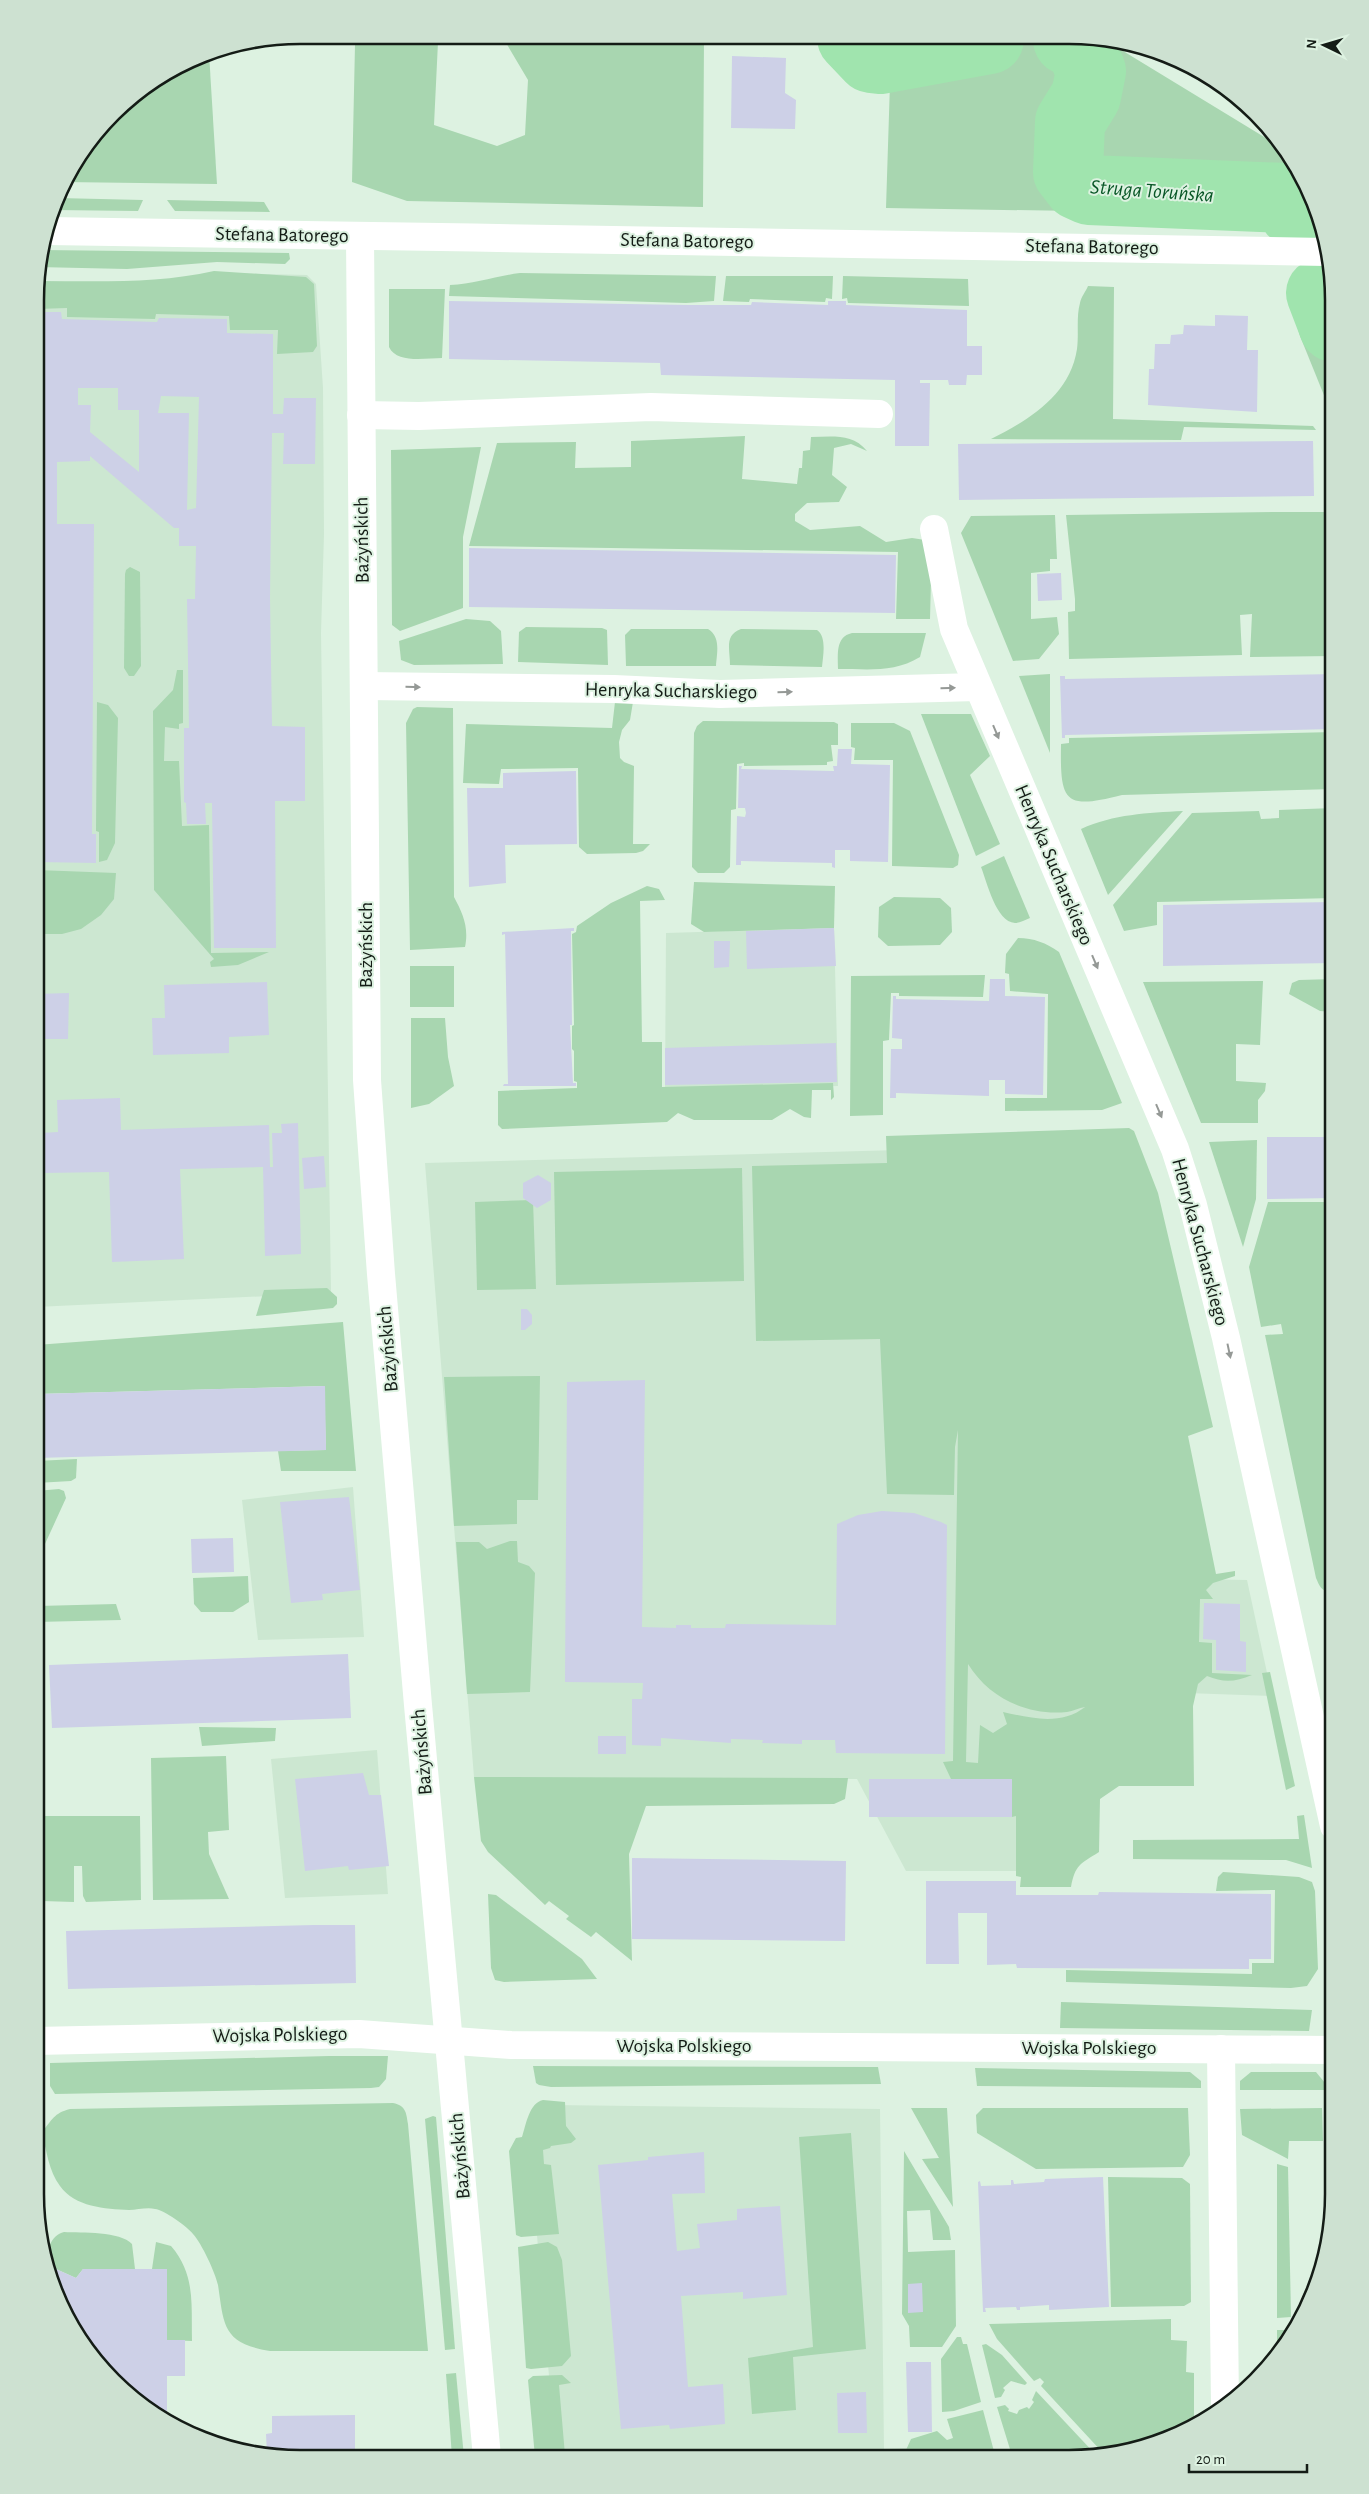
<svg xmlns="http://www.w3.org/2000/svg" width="1369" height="2494" font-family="'Alegreya Sans',sans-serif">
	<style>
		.built { fill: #cce7d1 }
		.green { fill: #a8d6b0; fill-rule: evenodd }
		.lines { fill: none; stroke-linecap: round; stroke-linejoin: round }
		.river { stroke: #a0e4ae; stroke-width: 70 }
		.building { fill: #cdd0e7; fill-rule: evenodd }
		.minor { stroke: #fff; stroke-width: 28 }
		.oneway { fill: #959996 }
		.labels { text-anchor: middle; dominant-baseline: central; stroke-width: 4; stroke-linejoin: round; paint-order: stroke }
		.street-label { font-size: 20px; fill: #141c16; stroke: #ddf2e1 }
		.water-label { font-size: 21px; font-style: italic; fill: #095727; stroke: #ddf2e1 }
		.rim { fill: none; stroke: #141c16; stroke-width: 2.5 }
	</style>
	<rect width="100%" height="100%" fill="#ddf2e1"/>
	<g class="built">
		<polygon points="218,273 307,275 316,284 323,388 324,534 321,633 331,1293 36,1307 37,287 173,289"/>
		<polygon points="834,928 838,1086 665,1090 666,933"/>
		<polygon points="1119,1144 1188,1579 1247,1580 1272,1696 1186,1693 1016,1776 1017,1871 906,1871 857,1779 474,1777 425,1163"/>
		<polygon points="353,1487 364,1637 258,1640 242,1500"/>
		<polygon points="377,1750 388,1894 285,1898 271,1759"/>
		<polygon points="551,2105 880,2109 884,2449 924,2447 925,2459 556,2458 528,2130"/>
	</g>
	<g class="green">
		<polygon points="352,35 466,36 438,42 434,125 497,146 525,135 528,80 502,36 704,37 703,207 407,201 352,182 355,45"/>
		<polygon points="821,38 1105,40 1289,152 1320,215 886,208 890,83 851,80"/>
		<polygon points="209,53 217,184 63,182 125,101 199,55"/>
		<polygon points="58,198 143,200 138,211 54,210"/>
		<polygon points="167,200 264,202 270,212 175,211"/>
		<polygon points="42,250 289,253 290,259 285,264 217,262 127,269 37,267"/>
		<path d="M214,271L306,277L314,284L317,346L313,352L277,354L278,330H230L229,316L156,314L155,319L67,317V308L37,309V281C96,281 157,284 214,271Z"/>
		<path d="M520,273L716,276L714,301L686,303L449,296L450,285C474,284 496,276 520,273Z"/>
		<polygon points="726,276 833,276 832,299 826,298 825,302 750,299 749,302 723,301"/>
		<polygon points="843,276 968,279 969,306 848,303 847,298 842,299"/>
		<path d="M1088,286L1114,287L1113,419L1313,426L1316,430L1184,427L1181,440L991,439C1029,420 1070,395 1077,349C1079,334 1076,317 1080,303C1081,297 1086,291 1088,286Z"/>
		<path d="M389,289H445L442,358C426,358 397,364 389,347Z"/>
		<polygon points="1287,289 1332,289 1334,420 1300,336"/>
		<path d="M745,436L742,479L797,484L799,468H802L803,451L810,450L811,437C832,437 852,433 867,451L851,444L834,448L832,475L847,487L839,502L807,503L795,514V521L810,530L860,526L886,542L912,538L932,541L930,619H896L898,552L469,546L497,443L576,442L575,468L631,467V441Z"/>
		<polygon points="481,447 463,537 463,608 400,631 392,625 391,450"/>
		<polygon points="1276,512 1334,512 1334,656 1250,657 1252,614 1240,615 1242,655 1069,659 1068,612 1075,611 1075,599 1066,515"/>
		<polygon points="1055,515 1057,559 1050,559 1050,571 1031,573 1031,619 1057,617 1059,634 1039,659 1013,661 961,533 971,516"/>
		<polygon points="130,567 140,572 141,666 134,676 129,676 124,668 125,574 126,570"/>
		<polygon points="466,619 490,621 501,631 503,664 414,665 401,660 399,641"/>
		<polygon points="526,627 602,628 607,630 608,665 518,662 519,632"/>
		<path d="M631,629H708C721,637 717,653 716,666H626L625,635Z"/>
		<path d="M741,629L817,630C827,637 823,656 822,667L730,665C730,650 724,635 741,629Z"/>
		<path d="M852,633H926L920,657C894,673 868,669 838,669C838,655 835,637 852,633Z"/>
		<polygon points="177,670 183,670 183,723 179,724 179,729 165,727 164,761 179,761 182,826 209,825 211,953 269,952 238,965 211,967 210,962 214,959 154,890 153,711 173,690"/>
		<polygon points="1050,674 1050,753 1019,676"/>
		<polygon points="97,702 108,705 118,718 115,843 107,860 99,862 99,832 96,831"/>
		<polygon points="615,702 633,702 630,720 622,730 619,742 620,758 624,762 634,766 633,844 650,844 643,851 636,853 587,854 579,847 578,768 501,769 499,784 463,783 466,724 612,728"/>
		<path d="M417,707L453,708L454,897C463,914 469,927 465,947L410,950L406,723L413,709Z"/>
		<polygon points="921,714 971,714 990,756 970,775 1000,844 976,856"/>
		<polygon points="703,721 834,722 838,724 838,745 831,745 833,761 827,762 827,765 744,766 744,763 737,764 736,809 731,810 730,867 724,873 698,873 692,867 694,733 697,726"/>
		<polygon points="851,723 894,723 910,731 959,855 958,865 953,868 892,866 893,760 854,760 855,748 851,747"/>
		<path d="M1334,732V789L1122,795C1064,810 1060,802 1061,744L1069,743V738Z"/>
		<polygon points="1334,808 1334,898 1157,902 1157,925 1124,931 1113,905 1192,813 1259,811 1261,819 1279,818 1279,810"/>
		<path d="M1183,811L1108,895L1081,829C1114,814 1147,813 1183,811Z"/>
		<path d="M1004,856L1030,918C1025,920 1020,923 1015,923C996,922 987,882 981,867Z"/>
		<polygon points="37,870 116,873 114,899 101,915 81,929 62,934 36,934"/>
		<polygon points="694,882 835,886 834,928 704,932 691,924"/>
		<polygon points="647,886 659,889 665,900 640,901 642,1042 662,1042 662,1087 833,1083 834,1097 831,1100 831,1090 812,1090 811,1118 804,1117 790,1109 772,1120 694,1120 678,1113 667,1122 502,1129 498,1125 498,1091 577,1088 577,1082 574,1081 574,1051 572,1049 572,1026 574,1025 572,934 576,932 577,926 611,903"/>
		<polygon points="894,897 940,898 951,908 952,932 940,945 888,946 878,937 879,907"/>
		<path d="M1018,938C1034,938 1046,943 1059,952L1122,1103L1102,1110L1005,1111V1098H1047L1048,994L1010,991L1009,974L1005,973L1006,954Z"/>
		<rect x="410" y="966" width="44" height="41"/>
		<polygon points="985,975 983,997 899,996 899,993 891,993 889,1040 883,1041 883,1115 850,1116 851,976"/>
		<polygon points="1334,979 1334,1012 1320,1011 1289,994 1292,983 1299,980"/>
		<polygon points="1263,981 1260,1045 1236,1044 1236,1081 1266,1083 1265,1091 1258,1100 1258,1123 1201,1123 1143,982"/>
		<polygon points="411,1018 445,1018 448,1057 454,1086 429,1104 411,1108"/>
		<path d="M1129,1128L1134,1131L1158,1193L1213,1427L1188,1436L1216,1574L1235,1571V1576L1213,1583L1206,1590L1213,1599H1200L1199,1642L1212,1643V1673L1252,1675C1235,1682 1224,1683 1207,1676L1198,1684L1193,1706L1194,1786H1119L1100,1799L1099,1852C1080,1864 1075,1865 1071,1887H1020L1021,1877L1016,1876V1816L1012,1817V1779H951L943,1762L953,1761L958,1430L955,1447L954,1495L887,1494L880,1339L756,1341L752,1166L887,1163L886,1136ZM968,1664C989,1698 1027,1716 1067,1712C1073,1711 1079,1708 1085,1707C1061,1726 1030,1718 1003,1712L1007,1724L993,1733L980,1725L978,1763L966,1762Z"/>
		<polygon points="1257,1140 1256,1199 1243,1247 1209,1142"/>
		<polygon points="742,1168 744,1281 556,1285 554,1172"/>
		<polygon points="533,1200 536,1289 477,1290 475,1202"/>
		<path d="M1268,1202H1334V1591C1322,1593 1320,1587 1316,1578L1265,1335L1283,1334L1281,1324L1261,1327L1249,1267Z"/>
		<polygon points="327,1288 337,1297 337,1304 333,1308 256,1316 264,1290"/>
		<polygon points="343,1322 356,1471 281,1471 278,1451 326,1450 324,1386 36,1394 36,1345"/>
		<polygon points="540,1376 538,1500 517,1500 517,1524 454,1526 444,1377"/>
		<polygon points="77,1459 76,1478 71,1481 36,1483 36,1461"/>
		<path d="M59,1489L64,1491L66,1498L45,1544C30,1536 36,1505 36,1491Z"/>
		<polygon points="510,1541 517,1541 518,1562 529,1566 535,1573 530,1692 467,1694 456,1542 479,1542 487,1549"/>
		<polygon points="248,1576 249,1602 233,1612 201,1612 194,1604 193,1578"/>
		<polygon points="116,1604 121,1620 36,1622 36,1607 38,1606"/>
		<polygon points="1334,1609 1334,1660 1325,1619 1325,1615"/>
		<polygon points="1270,1672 1295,1786 1286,1790 1262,1673"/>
		<polygon points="199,1727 276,1728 275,1741 202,1746"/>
		<polygon points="226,1756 229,1830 208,1832 209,1854 229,1899 153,1900 151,1758"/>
		<polygon points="474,1777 509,1777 848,1778 845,1799 834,1804 646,1806 629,1854 632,1961 596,1932 591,1937 566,1919 569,1916 549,1901 545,1905 488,1852 481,1841"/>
		<polygon points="1304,1815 1312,1868 1286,1860 1133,1859 1133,1840 1299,1839 1297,1816"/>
		<polygon points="42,1816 140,1816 141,1900 86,1902 83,1896 82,1866 74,1866 74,1902 42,1901"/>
		<polygon points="1223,1872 1299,1877 1312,1882 1315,1891 1318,1969 1307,1986 1291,1988 1066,1982 1066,1970 1252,1974 1252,1963 1274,1963 1275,1890 1216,1891 1218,1877"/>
		<polygon points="488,1894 496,1895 582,1959 597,1979 504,1982 495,1980 491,1968"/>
		<polygon points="1061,2002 1312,2010 1309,2031 1060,2028"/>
		<polygon points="329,2056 388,2056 386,2079 379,2087 371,2088 55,2094 50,2086 50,2063"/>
		<polygon points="533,2066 878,2067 881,2084 551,2087 539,2085 536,2083"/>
		<polygon points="975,2068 1190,2072 1201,2081 1201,2088 977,2086"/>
		<polygon points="1251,2072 1316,2072 1325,2083 1325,2090 1240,2090 1240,2081"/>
		<path d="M543,2100L565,2102L566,2126L576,2139L571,2143L551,2146L550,2148L543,2150L544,2164L551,2165L559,2234L521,2237L516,2235L509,2151L516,2138L522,2137C526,2125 529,2103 543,2100Z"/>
		<path d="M393,2103C406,2106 406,2112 408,2124L428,2351H270C222,2343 224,2325 218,2285C215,2272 202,2244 193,2234C188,2227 164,2210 155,2209C147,2207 137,2210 129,2210C105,2209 75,2207 60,2186C49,2172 46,2149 42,2132C52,2120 54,2113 70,2109Z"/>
		<polygon points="911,2108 947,2108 953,2207 922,2159 939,2158"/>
		<polygon points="983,2108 1188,2108 1190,2155 1183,2167 1036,2169 977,2133 976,2115"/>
		<polygon points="1322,2108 1323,2141 1289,2141 1288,2159 1242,2135 1240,2109"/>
		<polygon points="433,2116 436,2117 455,2349 445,2350 425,2119"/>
		<polygon points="851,2133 866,2349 793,2357 796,2410 752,2414 748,2358 813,2347 799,2137"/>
		<polygon points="904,2151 949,2227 951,2240 933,2240 930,2210 907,2211 908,2252 955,2250 956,2326 942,2347 910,2347 909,2326 902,2314"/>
		<polygon points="1277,2164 1288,2167 1291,2317 1277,2318"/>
		<polygon points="1108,2177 1182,2178 1190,2184 1191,2302 1184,2306 1111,2307"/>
		<path d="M64,2232C82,2233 120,2231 132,2244L135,2269H83L76,2278L47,2265C45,2252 51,2235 64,2232Z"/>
		<path d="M156,2242L171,2246C196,2275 191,2305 192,2341L167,2340V2269H152Z"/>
		<polygon points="548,2242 557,2247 562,2260 571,2356 562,2366 531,2369 526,2368 518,2247"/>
		<polygon points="1171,2319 1171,2340 1187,2341 1186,2372 1194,2373 1194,2425 1154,2445 1103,2453 1041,2386 1044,2382 1040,2378 1034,2381 997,2339 989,2324"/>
		<polygon points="1277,2330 1292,2330 1292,2334 1277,2357"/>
		<polygon points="957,2337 961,2337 963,2344 967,2344 981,2402 954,2411 942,2412 941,2359"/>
		<polygon points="986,2344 1002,2355 1027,2383 1025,2385 1011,2381 1003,2388 1005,2390 1001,2397 995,2398 982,2345"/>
		<polygon points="456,2373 464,2457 452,2457 446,2374"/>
		<polygon points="562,2375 571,2383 559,2385 565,2455 578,2455 579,2458 535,2457 528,2380 533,2376"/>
		<polygon points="1036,2391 1096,2455 1069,2459 1013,2459 997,2407 1005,2405 1009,2409 1008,2411 1017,2414 1019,2410 1027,2407 1029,2409 1034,2402 1032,2400"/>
		<polygon points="983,2410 996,2459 902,2459 911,2439 937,2431 947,2440 953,2438 947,2419"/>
	</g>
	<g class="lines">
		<g class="river">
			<polyline points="852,38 871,58 880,59 989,39"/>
			<polyline points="1068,40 1080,46 1091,71 1086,96 1070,122 1068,172 1078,185 1089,190 1285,198 1293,211"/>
			<polyline points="1321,293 1334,327"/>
		</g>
	</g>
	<g class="building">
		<polygon points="732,56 786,58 785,93 796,100 795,129 731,128"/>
		<polygon points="1177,59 1186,62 1220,85 1215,91 1175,62"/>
		<polygon points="449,301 688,305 751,305 752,302 828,305 828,301 846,301 846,305 967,310 967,346 982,346 982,375 967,375 966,385 949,385 948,380 920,380 920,383 930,383 929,446 895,446 895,380 661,375 660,363 449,359"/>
		<path d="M37,312H61L62,319L157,322L159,318L227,319V333L273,334V414H283L284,398H316L315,464H283L284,433H272L270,598L272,726L305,727V801H275L276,948H214L212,803H205L206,824H187L186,803L184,802V728H189L187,599H195L196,546H179V528H174L90,456V461L57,462V524H94L92,834H96V863L37,862ZM78,388H118V410H139V472L90,432L91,405H78ZM161,396L199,397L196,508L187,510L189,413H158Z"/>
		<polygon points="1215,315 1248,316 1247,350 1258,350 1257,412 1148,405 1149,369 1154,369 1155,344 1170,344 1171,335 1183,334 1184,325 1215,326"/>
		<polygon points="1313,441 1314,496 959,500 958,444"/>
		<polygon points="469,548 896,555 895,613 469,607"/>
		<polygon points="1061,573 1062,600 1038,601 1037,574"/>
		<polygon points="1334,674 1334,729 1065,735 1065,738 1062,738 1060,676 1065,676 1065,679"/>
		<polygon points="838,749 852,749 851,764 890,765 888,862 850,861 850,850 835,850 835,868 832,867 832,863 741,861 741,865 736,865 737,816 745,817 746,813 745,808 738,808 739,766 742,766 741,769 834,771 833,766 837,766"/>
		<polygon points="576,771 577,844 505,845 506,883 469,887 467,788 503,788 503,773"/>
		<polygon points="1334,902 1334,963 1163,966 1163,905"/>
		<polygon points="574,928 574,931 571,931 572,1025 570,1025 573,1083 576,1083 576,1086 503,1086 504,1084 508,1084 505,934 502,935 502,932"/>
		<polygon points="834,928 836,966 747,969 746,931"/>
		<polygon points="714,941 730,941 729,967 714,968"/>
		<polygon points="990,979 1005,979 1005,996 1045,997 1043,1095 1005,1094 1005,1080 989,1080 989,1096 896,1093 896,1098 890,1098 891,1049 902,1049 902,1039 892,1038 893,996 896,996 896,999 989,1001"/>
		<polygon points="267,982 269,1035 229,1037 229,1053 153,1055 152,1018 165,1018 164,985"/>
		<polygon points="69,993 68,1039 36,1039 36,994"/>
		<polygon points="836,1043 837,1082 665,1085 665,1048"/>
		<polygon points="120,1098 121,1130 269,1125 270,1167 273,1167 272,1133 282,1133 281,1124 298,1123 301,1254 265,1256 263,1167 184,1169 180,1169 184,1259 112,1262 109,1172 42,1173 40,1133 58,1132 57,1100"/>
		<polygon points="1267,1137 1334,1137 1334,1198 1267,1199"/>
		<polygon points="324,1156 326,1187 304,1189 302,1158"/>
		<polygon points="538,1175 551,1183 551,1200 537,1208 523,1198 523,1183"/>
		<polygon points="36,1178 45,1178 44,1266 36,1266"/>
		<polygon points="521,1309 527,1309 532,1315 532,1324 525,1330 521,1330"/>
		<polygon points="645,1380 642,1627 676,1628 676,1625 691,1625 691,1628 725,1628 726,1624 836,1625 837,1524 858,1515 882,1511 914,1513 941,1522 947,1525 945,1754 836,1753 835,1740 802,1740 802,1744 762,1743 763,1740 731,1739 731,1743 661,1738 661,1746 632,1745 632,1699 642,1699 643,1683 565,1682 567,1382"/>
		<polygon points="325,1386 326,1450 36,1458 36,1394"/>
		<polygon points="349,1497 360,1590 322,1594 323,1600 291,1603 280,1502"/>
		<polygon points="233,1538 234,1572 192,1573 191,1539"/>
		<polygon points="1204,1603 1240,1604 1240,1641 1246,1642 1246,1672 1216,1670 1216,1640 1203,1639"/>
		<polygon points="348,1654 351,1718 52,1728 49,1665"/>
		<rect x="598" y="1736" width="28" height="18"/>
		<polygon points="363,1773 369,1795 381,1795 389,1866 349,1870 348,1866 305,1871 295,1779"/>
		<rect x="869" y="1779" width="143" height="38"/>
		<polygon points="632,1858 846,1861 845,1941 632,1939"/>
		<polygon points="926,1881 1016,1881 1016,1895 1098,1895 1099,1892 1271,1894 1271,1959 1249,1959 1249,1969 1017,1968 1016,1964 987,1965 987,1913 958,1913 959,1964 926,1964"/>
		<polygon points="314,1925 355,1925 356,1983 68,1989 66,1931"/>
		<polygon points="704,2152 705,2193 672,2194 677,2251 700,2248 697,2224 737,2220 737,2209 780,2206 787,2295 743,2299 743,2292 681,2296 688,2387 723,2384 725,2424 670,2429 669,2425 621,2429 598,2165 648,2160 648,2157"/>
		<polygon points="1103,2177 1109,2307 1049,2310 1049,2305 1020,2307 1020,2310 1017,2310 1016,2307 985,2308 986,2312 983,2312 978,2182 980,2181 981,2186 1011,2185 1011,2180 1013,2180 1014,2184 1044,2182 1045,2179"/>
		<polygon points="47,2265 76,2278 83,2269 167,2269 167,2340 185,2340 185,2376 167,2376 167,2421 126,2393 80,2341 49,2279"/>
		<polygon points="922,2283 923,2312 908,2313 908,2284"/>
		<polygon points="906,2362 931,2362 932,2432 908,2432"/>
		<polygon points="866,2392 867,2433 838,2433 837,2393"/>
		<polygon points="355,2415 355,2457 272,2457 272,2454 267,2454 266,2434 272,2433 272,2416"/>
	</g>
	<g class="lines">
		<g class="minor">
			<path d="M48,231C474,238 900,243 1326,252"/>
			<polyline points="360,237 367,1080 381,1274 418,1705 487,2457"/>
			<polyline points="361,415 419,416 651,407 879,414"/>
			<polyline points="934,529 954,629 1175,1149 1193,1205 1226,1338 1334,1826"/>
			<polyline points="364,686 614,689 720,694 977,687"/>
			<polyline points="35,2041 359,2034 511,2045 1333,2050"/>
			<polyline points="1221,2049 1225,2406"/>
		</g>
	</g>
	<defs><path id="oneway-solid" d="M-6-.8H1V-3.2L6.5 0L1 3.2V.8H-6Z" transform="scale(1.25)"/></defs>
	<g class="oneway">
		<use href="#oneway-solid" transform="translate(413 687) rotate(1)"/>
		<use href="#oneway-solid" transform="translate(948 688) rotate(-1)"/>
		<use href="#oneway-solid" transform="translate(785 692) rotate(-2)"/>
		<use href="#oneway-solid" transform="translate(996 732) rotate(67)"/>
		<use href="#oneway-solid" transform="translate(1095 962) rotate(67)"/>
		<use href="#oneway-solid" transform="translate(1159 1111) rotate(67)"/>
		<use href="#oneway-solid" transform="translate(1229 1351) rotate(78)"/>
	</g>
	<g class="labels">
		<g class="street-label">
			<text transform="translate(282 235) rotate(1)">Stefana Batorego</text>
			<text transform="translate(687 241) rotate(1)">Stefana Batorego</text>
			<text transform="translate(1092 247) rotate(1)">Stefana Batorego</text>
			<text transform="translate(362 540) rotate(-91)">Bażyńskich</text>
			<text transform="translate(671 691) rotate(1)">Henryka Sucharskiego</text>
			<text transform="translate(1054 865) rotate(67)">Henryka Sucharskiego</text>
			<text transform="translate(366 945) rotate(-90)">Bażyńskich</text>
			<text transform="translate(1200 1242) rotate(75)">Henryka Sucharskiego</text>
			<text transform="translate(388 1349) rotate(-95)">Bażyńskich</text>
			<text transform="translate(422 1752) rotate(-95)">Bażyńskich</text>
			<text transform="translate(280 2035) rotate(-1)">Wojska Polskiego</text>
			<text x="684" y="2046">Wojska Polskiego</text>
			<text x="1089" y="2048">Wojska Polskiego</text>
			<text transform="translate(460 2156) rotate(-95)">Bażyńskich</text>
		</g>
		<g class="water-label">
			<text transform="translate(1152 191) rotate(4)">Struga Toruńska</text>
		</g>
	</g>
	<path d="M0 0H1369V2494H0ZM300 44H1069A256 256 0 0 1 1325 300V2194A256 256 0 0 1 1069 2450H300A256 256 0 0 1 44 2194V300A256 256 0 0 1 300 44Z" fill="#cde1d1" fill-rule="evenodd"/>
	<path class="rim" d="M300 44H1069A256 256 0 0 1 1325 300V2194A256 256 0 0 1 1069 2450H300A256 256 0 0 1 44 2194V300A256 256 0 0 1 300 44Z"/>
	<g transform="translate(1324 45) rotate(275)" stroke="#ddf2e1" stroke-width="4" paint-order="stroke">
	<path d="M0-4L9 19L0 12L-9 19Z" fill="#141c16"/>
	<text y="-8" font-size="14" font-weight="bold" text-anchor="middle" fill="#141c16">N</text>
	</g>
	<path d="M1189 2464v8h118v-8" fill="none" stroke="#141c16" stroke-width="2.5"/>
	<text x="1196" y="2464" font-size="15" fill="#141c16" stroke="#ddf2e1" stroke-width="4" paint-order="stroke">20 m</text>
</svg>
